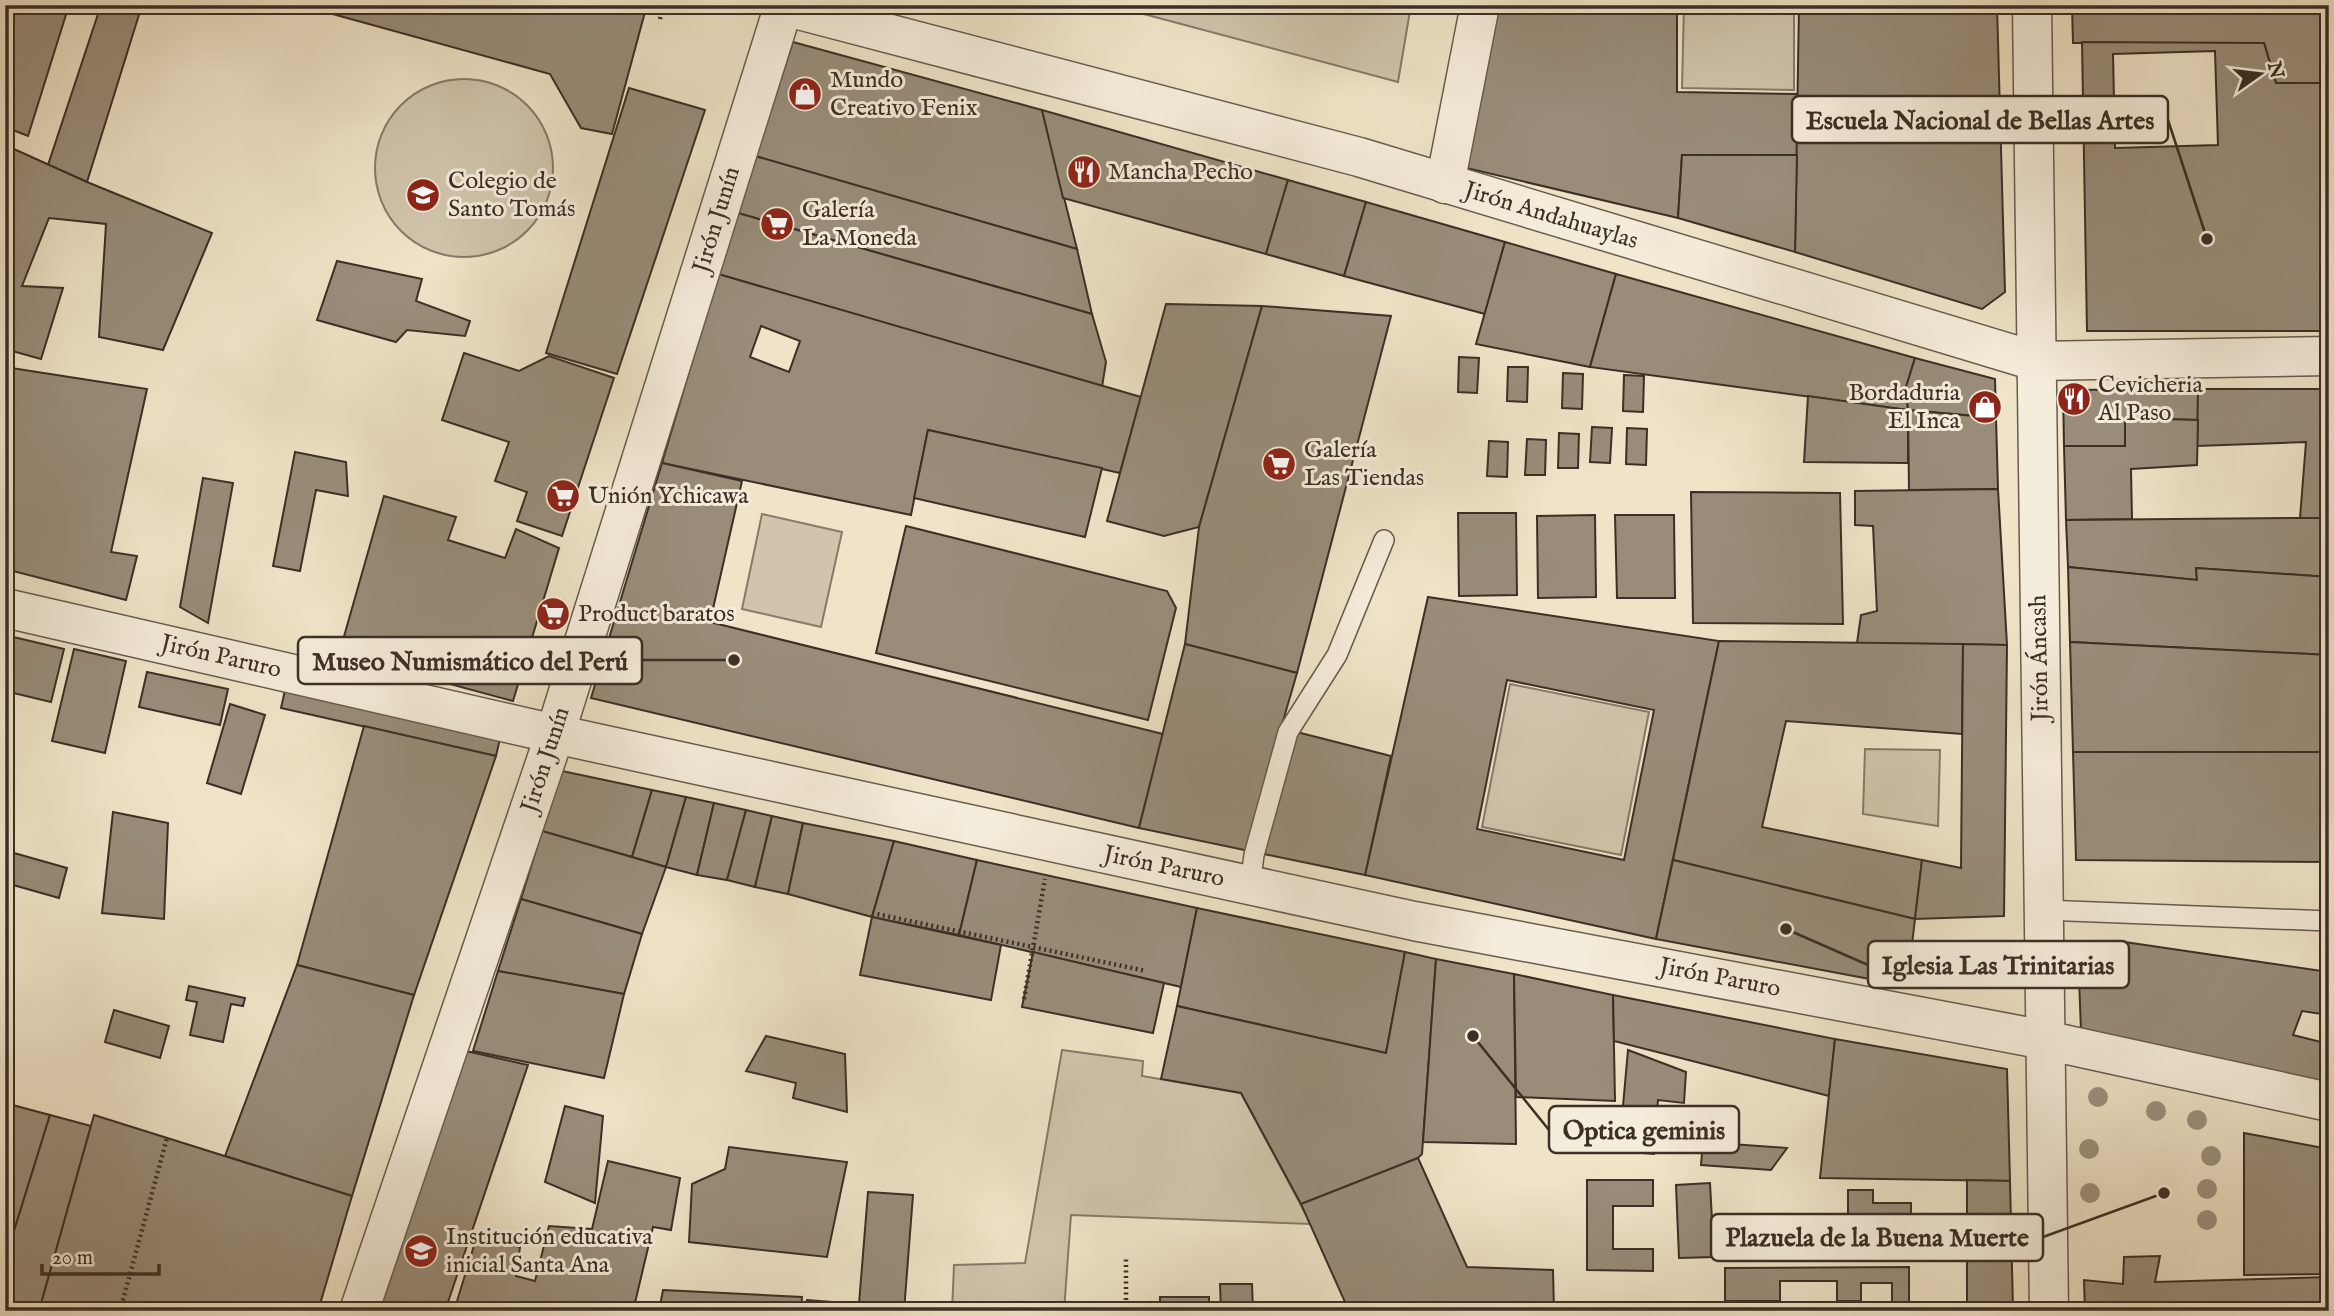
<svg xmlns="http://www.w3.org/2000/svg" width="2334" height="1316" font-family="'IM FELL English',serif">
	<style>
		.green { fill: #d0c5ac; stroke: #867a69; stroke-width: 2 }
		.building { fill: #998d7a; stroke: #3b2f26; stroke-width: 2; fill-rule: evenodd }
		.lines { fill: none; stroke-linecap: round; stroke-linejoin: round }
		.service-casing { stroke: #685c4e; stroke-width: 22 }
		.minor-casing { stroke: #685c4e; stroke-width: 41 }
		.tertiary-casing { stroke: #685c4e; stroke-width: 41 }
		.path { stroke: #3b2f26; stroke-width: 4.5; stroke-dasharray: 2 3.5; stroke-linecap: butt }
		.service { stroke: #f5eddb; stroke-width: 19 }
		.minor { stroke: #f5eddb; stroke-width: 38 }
		.tertiary { stroke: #f5eddb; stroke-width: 38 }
		.tree { fill: #9c917e }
		.labels { text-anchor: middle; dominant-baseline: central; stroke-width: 6; stroke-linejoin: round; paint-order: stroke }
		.poi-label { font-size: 24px; fill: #3b2f26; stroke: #f5eddb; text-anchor: start }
		.street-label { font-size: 24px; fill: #3b2f26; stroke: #f5eddb }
		.leader { fill: none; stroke: #3b2f26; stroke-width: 2.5 }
		.callout-dot { fill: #3b2f26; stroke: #f5eddb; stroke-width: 2.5 }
		.callout { fill: #f5eddb; stroke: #3b2f26; stroke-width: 2.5 }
		.callout-label { font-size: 26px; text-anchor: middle; font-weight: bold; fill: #3b2f26 }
	</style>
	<rect width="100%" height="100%" fill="#efe4c8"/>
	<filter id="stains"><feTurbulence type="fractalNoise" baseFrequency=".00286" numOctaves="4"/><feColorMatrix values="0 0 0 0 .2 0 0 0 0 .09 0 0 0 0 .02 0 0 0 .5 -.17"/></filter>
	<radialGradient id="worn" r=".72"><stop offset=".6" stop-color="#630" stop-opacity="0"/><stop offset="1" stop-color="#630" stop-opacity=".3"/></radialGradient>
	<g class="green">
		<polygon points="1110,5 1411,5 1398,82"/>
		<polygon points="1684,5 1794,5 1794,90 1682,88"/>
		<circle cx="464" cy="168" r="89"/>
		<polygon points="762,514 842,532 821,627 742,609"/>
		<polygon points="1510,684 1649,712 1621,855 1482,827"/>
		<polygon points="1865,749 1940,750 1938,826 1863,814"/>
		<polygon points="1062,1050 1143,1061 1142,1076 1241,1093 1311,1224 1071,1215 1064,1311 952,1311 954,1265 1025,1263"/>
	</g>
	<g class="building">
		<polygon points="15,5 69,5 28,136 5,127 5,32"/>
		<polygon points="76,5 101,5 98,13"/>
		<polygon points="101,5 142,5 87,182 48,165"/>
		<polygon points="300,5 616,5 645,12 612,134 581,128 550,74"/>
		<polygon points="1491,5 1677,5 1677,92 1799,94 1797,155 1682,155 1678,218 1458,166"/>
		<polygon points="1799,5 1997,5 2005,292 1982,309 1795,252"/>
		<polygon points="2072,5 2329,5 2329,83 2276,83 2264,43 2073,43"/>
		<polygon points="793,42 1042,110 1077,249 755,156"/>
		<path d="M2082,42L2264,43L2276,83H2329V331H2087ZM2215,51L2218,145L2115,148L2113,54Z"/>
		<polygon points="629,88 705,110 617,374 546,353"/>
		<polygon points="1042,110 1288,180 1266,254 1063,198"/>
		<polygon points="5,145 87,182 212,233 163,350 99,337 106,224 49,218 22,286 63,288 41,359 5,349"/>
		<polygon points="1682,155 1797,155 1795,252 1678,218"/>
		<polygon points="755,156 1077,249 1092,314 738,213"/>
		<polygon points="1288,180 1366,202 1344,276 1266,254"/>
		<polygon points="1366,202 1505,242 1485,314 1344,276"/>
		<polygon points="738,213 1092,314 1106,362 1102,387 718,274"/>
		<polygon points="1505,242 1616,274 1590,367 1476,344"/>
		<polygon points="337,261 422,279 416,301 470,321 465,336 407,330 396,342 317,320"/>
		<path d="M718,274L1141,397L1120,473L928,430L911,515L662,463ZM761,326L800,341L789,372L750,357Z"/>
		<polygon points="1616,274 1915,358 1906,387 1908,410 1590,367"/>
		<polygon points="1166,304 1262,306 1199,527 1164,536 1107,521"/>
		<polygon points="1262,306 1391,316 1297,673 1185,644 1199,527"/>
		<polygon points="464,353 519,371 549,356 614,378 562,536 517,521 527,492 495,481 509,442 442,420"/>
		<polygon points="1459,357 1479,358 1477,393 1458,392"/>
		<polygon points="1915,358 1995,379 1996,418 1908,410 1906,387"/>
		<polygon points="5,367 147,389 111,552 137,556 126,600 5,569"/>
		<polygon points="1508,367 1528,367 1527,402 1507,401"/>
		<polygon points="1563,373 1583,374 1582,409 1562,408"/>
		<polygon points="1624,375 1644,376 1643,412 1623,411"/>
		<polygon points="2198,389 2198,420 2125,418 2125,446 2064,446 2063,390"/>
		<polygon points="2198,389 2329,389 2329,518 2300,518 2306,442 2197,446"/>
		<polygon points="1808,396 1908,410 1908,463 1804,462"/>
		<polygon points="1908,410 1996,418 1998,489 1909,490"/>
		<polygon points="2125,418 2198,420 2197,465 2131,469 2132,519 2066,520 2064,446 2125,446"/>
		<polygon points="1592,427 1612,428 1610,463 1590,462"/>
		<polygon points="1627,428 1647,429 1646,465 1626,464"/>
		<polygon points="928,430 1102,468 1085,537 914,498"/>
		<polygon points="1559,433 1579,434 1578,468 1558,468"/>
		<polygon points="1527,439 1546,440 1545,475 1525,475"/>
		<polygon points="1489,441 1508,442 1507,477 1487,476"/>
		<polygon points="295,452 346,462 348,496 316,490 300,571 273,566"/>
		<polygon points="662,463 742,481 710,622 1163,734 1139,828 591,698"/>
		<polygon points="203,478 233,483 208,623 180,607"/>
		<polygon points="1998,489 2007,645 1857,643 1861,615 1877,611 1873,526 1855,525 1855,491"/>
		<polygon points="1691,492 1840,493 1843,624 1693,623"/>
		<polygon points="384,496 456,517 448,540 505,558 516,529 559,548 513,701 339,654"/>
		<polygon points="1458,513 1516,513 1517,595 1459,596"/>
		<polygon points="1595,515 1596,597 1538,598 1537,516"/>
		<polygon points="1615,515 1674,515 1675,598 1617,598"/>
		<polygon points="2300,518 2329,518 2329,577 2196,568 2197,580 2068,567 2066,520"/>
		<polygon points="906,526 1167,591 1176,608 1148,720 876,653"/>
		<polygon points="2068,567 2197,580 2196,568 2329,577 2329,655 2070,642"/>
		<path d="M1428,597L1719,641L1656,939L1365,875ZM1507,680L1654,710L1624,860L1477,829Z"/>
		<polygon points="5,635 64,649 51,702 5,691"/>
		<polygon points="1719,641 1963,644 1962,734 1786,721 1762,827 1922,860 1915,919 1673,860"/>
		<polygon points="2070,642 2329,655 2329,752 2073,752"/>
		<polygon points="1185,644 1297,673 1281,728 1391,756 1365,875 1139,828"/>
		<polygon points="1963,644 2007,645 2004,916 1915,919 1922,860 1961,868"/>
		<polygon points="74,649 126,661 105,753 52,741"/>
		<polygon points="147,672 228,689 220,725 139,707"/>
		<polygon points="286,686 501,734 496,756 281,708"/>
		<polygon points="230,704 265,715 241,794 207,783"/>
		<polygon points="364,726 496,756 414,995 297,965"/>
		<polygon points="2073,752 2329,752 2329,862 2076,860"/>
		<polygon points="562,771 652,790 632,857 542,831"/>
		<polygon points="652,790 686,797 666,867 632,857"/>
		<polygon points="686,797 714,803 697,875 666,867"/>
		<polygon points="714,803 746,810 727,880 697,875"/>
		<polygon points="746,810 772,816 755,887 727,880"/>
		<polygon points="113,812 168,823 164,919 102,913"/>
		<polygon points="772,816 803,823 788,894 755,887"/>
		<polygon points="803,823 894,841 872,917 788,894"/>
		<polygon points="542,831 666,867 642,934 521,899"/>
		<polygon points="894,841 977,860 959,935 872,917"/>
		<polygon points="14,853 67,868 59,898 6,883"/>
		<polygon points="977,860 1197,908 1181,987 959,935"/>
		<polygon points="1673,860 1915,919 1907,986 1656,939"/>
		<polygon points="521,899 642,934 624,994 498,971"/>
		<polygon points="1197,908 1405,952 1386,1053 1177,1006"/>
		<polygon points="872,917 1001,945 991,1000 860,975"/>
		<polygon points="2118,941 2329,972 2329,1015 2302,1011 2293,1035 2329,1044 2329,1084 2081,1031 2078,952 2117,955"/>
		<polygon points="1033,952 1164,983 1153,1033 1022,1007"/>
		<polygon points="1405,952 1436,959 1422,1154 1418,1158 1301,1204 1241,1093 1161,1079 1177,1006 1386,1053"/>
		<polygon points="1436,959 1514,974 1516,1144 1423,1142"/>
		<polygon points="297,965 414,995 352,1196 225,1156"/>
		<polygon points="498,971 624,994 604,1078 473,1051"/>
		<polygon points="1514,974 1613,995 1615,1101 1516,1097"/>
		<polygon points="189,986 245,998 243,1006 231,1004 223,1042 190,1035 197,1002 186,1000"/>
		<polygon points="1613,995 1835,1039 1829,1096 1614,1041"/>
		<polygon points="114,1010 169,1026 160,1058 105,1042"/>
		<polygon points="766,1036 845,1054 847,1112 793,1098 796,1083 746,1071"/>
		<polygon points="1835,1039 2007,1069 2010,1181 1820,1178"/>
		<polygon points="1628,1050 1686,1072 1684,1103 1658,1100 1654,1154 1619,1151"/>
		<polygon points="466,1051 528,1065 445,1311 378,1311"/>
		<polygon points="5,1103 50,1115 5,1260"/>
		<polygon points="565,1106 603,1116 595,1203 545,1182"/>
		<polygon points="50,1115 91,1126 39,1311 5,1311 5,1260"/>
		<polygon points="94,1115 352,1196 318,1311 39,1311"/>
		<polygon points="2244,1133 2329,1149 2329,1274 2244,1275"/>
		<polygon points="1703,1142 1787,1148 1771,1170 1701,1165"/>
		<polygon points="729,1147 847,1162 827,1257 689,1242 692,1184 725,1169"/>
		<polygon points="1418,1158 1467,1267 1553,1270 1554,1311 1349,1311 1301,1204"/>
		<polygon points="608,1161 680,1178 671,1230 653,1227 633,1311 454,1311 477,1236 520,1247 516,1276 535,1281 549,1226 592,1229"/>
		<polygon points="1587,1180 1653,1180 1653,1206 1613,1206 1613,1249 1653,1249 1653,1271 1587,1270"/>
		<polygon points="1967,1180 2010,1181 2013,1310 1967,1309"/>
		<polygon points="1710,1183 1714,1257 1679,1258 1676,1185"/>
		<polygon points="1848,1190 1873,1190 1873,1203 1911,1203 1911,1241 1848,1242"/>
		<polygon points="868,1192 913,1195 904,1311 806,1311 807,1300 859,1304"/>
		<polygon points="2160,1256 2155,1282 2329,1277 2329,1311 2085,1311 2084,1280 2123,1284 2124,1257"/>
		<polygon points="1909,1267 1909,1309 1904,1311 1892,1311 1892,1283 1861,1283 1861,1301 1837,1301 1837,1281 1780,1281 1780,1301 1725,1301 1725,1268"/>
		<polygon points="1220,1284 1252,1284 1253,1311 1221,1311"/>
		<polygon points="663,1290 802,1297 801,1311 659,1311"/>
		<rect x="1160" y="1297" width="49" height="14"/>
	</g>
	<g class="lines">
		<g class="service-casing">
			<g id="service">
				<polyline points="1250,885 1254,855 1288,732 1337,655 1384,540"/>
				<polyline points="2043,910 2329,921"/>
			</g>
		</g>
		<g class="minor-casing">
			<g id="minor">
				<polyline points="780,5 1359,157 2035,361 2329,356"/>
				<polyline points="1445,184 1480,5"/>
				<polyline points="5,608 555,734 1414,921 2045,1040 2329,1102"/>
			</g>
		</g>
		<g class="tertiary-casing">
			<g id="tertiary">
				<polyline points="2032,5 2049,1311"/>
				<polyline points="359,1311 555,734 784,5"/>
			</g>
		</g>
		<g class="path">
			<polyline points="660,19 663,5"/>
			<polyline points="872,913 1146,971"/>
			<polyline points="1024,999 1045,879"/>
			<polyline points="120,1311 167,1138"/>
			<polyline points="1126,1311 1126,1259"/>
		</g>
		<use href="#service" class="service"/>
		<use href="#minor" class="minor"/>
		<use href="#tertiary" class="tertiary"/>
	</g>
	<g class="tree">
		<circle cx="2098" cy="1097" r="10"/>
		<circle cx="2156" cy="1111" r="10"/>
		<circle cx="2197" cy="1120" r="10"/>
		<circle cx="2089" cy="1149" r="10"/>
		<circle cx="2211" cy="1156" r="10"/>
		<circle cx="2207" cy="1189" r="10"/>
		<circle cx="2090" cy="1193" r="10"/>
		<circle cx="2207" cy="1220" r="10"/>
	</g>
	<defs>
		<g id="shop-disc" transform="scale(1.75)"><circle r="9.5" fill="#8f2418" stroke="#f5eddb"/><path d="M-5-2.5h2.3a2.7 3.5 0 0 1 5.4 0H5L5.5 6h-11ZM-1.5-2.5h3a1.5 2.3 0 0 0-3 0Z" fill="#fff"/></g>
		<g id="restaurant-disc" transform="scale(1.75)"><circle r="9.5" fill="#8f2418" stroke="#f5eddb"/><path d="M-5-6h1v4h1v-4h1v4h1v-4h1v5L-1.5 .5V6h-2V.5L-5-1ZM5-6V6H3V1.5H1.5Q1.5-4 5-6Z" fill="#fff"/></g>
		<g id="school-disc" transform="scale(1.75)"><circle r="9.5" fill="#8f2418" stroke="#f5eddb"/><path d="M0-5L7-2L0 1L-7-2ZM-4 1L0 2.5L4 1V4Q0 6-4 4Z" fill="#fff"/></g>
		<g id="supermarket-disc" transform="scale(1.75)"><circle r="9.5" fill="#8f2418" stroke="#f5eddb"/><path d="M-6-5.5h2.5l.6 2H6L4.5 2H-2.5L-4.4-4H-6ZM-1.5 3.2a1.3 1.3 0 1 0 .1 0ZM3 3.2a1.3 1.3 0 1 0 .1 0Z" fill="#fff"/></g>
	</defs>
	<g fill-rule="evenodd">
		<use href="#shop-disc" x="805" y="94"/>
		<use href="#restaurant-disc" x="1084" y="172"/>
		<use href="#school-disc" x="423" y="195"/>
		<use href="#supermarket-disc" x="777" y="224"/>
		<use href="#restaurant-disc" x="2074" y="399"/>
		<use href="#shop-disc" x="1985" y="407"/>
		<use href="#supermarket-disc" x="1279" y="464"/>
		<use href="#supermarket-disc" x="563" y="496"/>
		<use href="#supermarket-disc" x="553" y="614"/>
		<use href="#school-disc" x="421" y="1251"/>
	</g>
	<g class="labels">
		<g class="poi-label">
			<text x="830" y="80">Mundo<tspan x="830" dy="28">Creativo Fenix</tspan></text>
			<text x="1108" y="172">Mancha Pecho</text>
			<text x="448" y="181">Colegio de<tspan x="448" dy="28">Santo Tomás</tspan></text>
			<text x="802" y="210">Galería<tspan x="802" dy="28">La Moneda</tspan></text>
			<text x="2098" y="385">Cevicheria<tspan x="2098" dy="28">Al Paso</tspan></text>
			<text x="1960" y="393" text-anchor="end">Bordaduria<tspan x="1960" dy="28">El Inca</tspan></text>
			<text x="1304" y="450">Galería<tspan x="1304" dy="28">Las Tiendas</tspan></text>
			<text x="588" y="496">Unión Ychicawa</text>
			<text x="578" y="614">Product baratos</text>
			<text x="446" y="1237">Institución educativa<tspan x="446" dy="28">inicial Santa Ana</tspan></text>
		</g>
		<g class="street-label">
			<text transform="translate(1551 216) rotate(17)">Jirón Andahuaylas</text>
			<text transform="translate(717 220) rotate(-73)">Jirón Junín</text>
			<text transform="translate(221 657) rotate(13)">Jirón Paruro</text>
			<text transform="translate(2040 658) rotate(-91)">Jirón Áncash</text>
			<text transform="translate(546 760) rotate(-72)">Jirón Junín</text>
			<text transform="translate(1164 867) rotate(12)">Jirón Paruro</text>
			<text transform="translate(1720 978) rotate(11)">Jirón Paruro</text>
		</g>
	</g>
	<path class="leader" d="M2207 239L2168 120M734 660L642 660M1786 929L1868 965M1473 1036L1549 1130M2164 1193L2043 1237"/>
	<g class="callout-dot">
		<circle cx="2207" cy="239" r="7"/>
		<circle cx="734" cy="660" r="7"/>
		<circle cx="1786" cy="929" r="7"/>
		<circle cx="1473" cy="1036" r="7"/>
		<circle cx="2164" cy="1193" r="7"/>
	</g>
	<g class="callout">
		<rect x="1792" y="96" width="376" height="47" rx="7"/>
		<rect x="298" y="637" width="344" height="47" rx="7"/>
		<rect x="1868" y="941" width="261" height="47" rx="7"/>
		<rect x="1549" y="1106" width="190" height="47" rx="7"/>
		<rect x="1711" y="1214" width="332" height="47" rx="7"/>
	</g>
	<g class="callout-label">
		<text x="1980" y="129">Escuela Nacional de Bellas Artes</text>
		<text x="470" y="670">Museo Numismático del Perú</text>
		<text x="1998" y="974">Iglesia Las Trinitarias</text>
		<text x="1644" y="1139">Optica geminis</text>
		<text x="1877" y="1246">Plazuela de la Buena Muerte</text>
	</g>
	<rect width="2334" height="1316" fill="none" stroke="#efe4c8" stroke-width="28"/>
	<rect x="7" y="7" width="2320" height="1302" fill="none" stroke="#3b2f26" stroke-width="3.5"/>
	<rect x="14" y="14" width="2306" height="1288" fill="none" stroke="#3b2f26" stroke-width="2"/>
	<g transform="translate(2260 74) rotate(76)" stroke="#f5eddb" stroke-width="5" paint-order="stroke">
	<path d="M0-5L12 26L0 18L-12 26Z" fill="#3b2f26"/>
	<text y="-10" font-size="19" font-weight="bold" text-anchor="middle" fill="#3b2f26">N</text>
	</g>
	<path d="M42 1264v10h117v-10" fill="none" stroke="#3b2f26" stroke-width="3.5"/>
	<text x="52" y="1264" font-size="21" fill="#3b2f26" stroke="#f5eddb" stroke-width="5" paint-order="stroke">20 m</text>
	<rect width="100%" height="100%" filter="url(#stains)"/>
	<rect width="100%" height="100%" fill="url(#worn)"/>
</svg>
